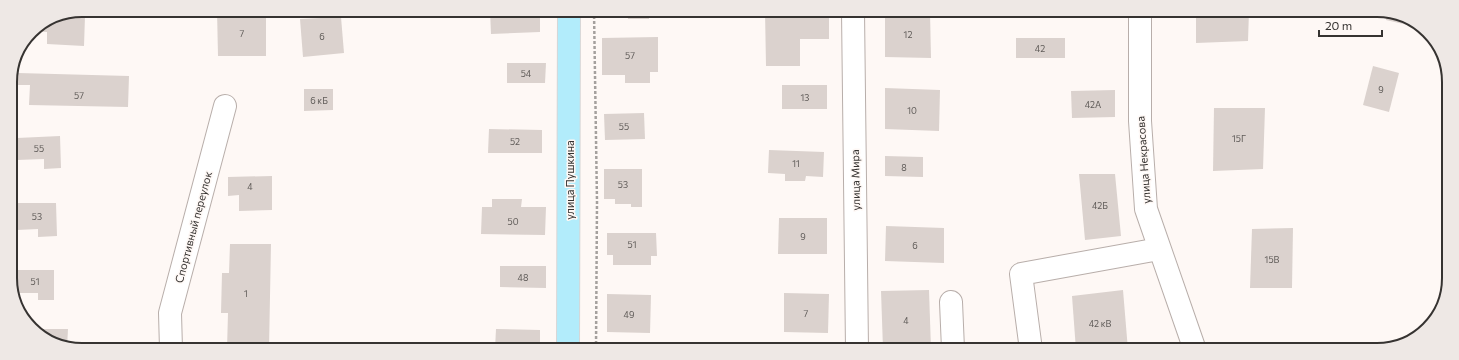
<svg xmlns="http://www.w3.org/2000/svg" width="1459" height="360" font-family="Commissioner,sans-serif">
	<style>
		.building { fill: #dbd2ce }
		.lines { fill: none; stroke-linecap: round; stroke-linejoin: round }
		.minor-casing { stroke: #b8aeaa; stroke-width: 24 }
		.major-casing { stroke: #d7d6d6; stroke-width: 24 }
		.path { stroke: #a5a09d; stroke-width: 2.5; stroke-dasharray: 3 2; stroke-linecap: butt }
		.minor { stroke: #fff; stroke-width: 22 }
		.major { stroke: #b2ecfb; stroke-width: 22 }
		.labels { text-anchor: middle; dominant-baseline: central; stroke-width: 3; stroke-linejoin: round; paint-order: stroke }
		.number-label { font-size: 9px; fill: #5f5b58 }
		.street-label { font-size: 11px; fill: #363331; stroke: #fef8f5 }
		.rim { fill: none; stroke: #363331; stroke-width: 2 }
	</style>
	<rect width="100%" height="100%" fill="#fef8f5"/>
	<g class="building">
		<polygon points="217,10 266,10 266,56 218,56"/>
		<polygon points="490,10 540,11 540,32 491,34"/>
		<polygon points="627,11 649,11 649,19 628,19"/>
		<polygon points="765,11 829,11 829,39 800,39 800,66 766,66"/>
		<polygon points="885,11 930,12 931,58 885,57"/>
		<polygon points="1196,11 1249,11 1248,41 1196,43"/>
		<polygon points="1388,11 1391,11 1413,23 1412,26 1386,20"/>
		<polygon points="55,15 85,16 84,46 47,44 47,32 31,31"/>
		<polygon points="341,17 344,53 303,57 300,19"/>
		<polygon points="658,37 658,72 650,72 650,83 625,83 625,75 602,75 602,38"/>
		<rect x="1016" y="38" width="49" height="20"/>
		<polygon points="507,63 546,63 545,83 507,83"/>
		<polygon points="1373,66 1399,73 1389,112 1363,105"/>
		<polygon points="18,73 129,76 128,107 29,105 30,85 18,85"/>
		<rect x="782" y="85" width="45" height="24"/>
		<polygon points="885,88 940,90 939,131 885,129"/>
		<polygon points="304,89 333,89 333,110 304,111"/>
		<polygon points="1115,90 1115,117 1072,118 1071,91"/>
		<polygon points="1214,108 1265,108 1263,169 1213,171"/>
		<polygon points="644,113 645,139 605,140 604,114"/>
		<polygon points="489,129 542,130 542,153 488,153"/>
		<polygon points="60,136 61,168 44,169 44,159 17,160 17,138"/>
		<polygon points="769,150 824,152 823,177 806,176 805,181 785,181 785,174 768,173"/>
		<polygon points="885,156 923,157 923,177 885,176"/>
		<polygon points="1448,157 1448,188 1444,188 1444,158"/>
		<polygon points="604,169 642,169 642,207 631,207 631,204 615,204 615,199 604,199"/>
		<polygon points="1079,174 1115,174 1121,236 1085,240"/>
		<polygon points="272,176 272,210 239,211 239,195 228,196 228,177"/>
		<polygon points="492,199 522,199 521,207 546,207 545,235 481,234 482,207 492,207"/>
		<polygon points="17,203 56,203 57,236 38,237 38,229 17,230"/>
		<polygon points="779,218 827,218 827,254 778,254"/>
		<polygon points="886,226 944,228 944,263 885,261"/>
		<polygon points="1293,228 1292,288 1250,288 1252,229"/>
		<polygon points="607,233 656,233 657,256 651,256 651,265 613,265 613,255 607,255"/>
		<polygon points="230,244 271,244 269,349 227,349 228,313 221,313 222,273 229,273"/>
		<polygon points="500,266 546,266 546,288 500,287"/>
		<polygon points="15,270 54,270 54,300 38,300 38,293 16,293"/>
		<polygon points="929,290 931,349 883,349 881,291"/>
		<polygon points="1123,290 1128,350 1076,350 1072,296"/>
		<polygon points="784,293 829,294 828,333 784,332"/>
		<polygon points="607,294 651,295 650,333 607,332"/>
		<polygon points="31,329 68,329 67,348"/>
		<polygon points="496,329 540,330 540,349 495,349"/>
	</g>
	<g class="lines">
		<g class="minor-casing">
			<g id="minor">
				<polyline points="853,11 857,349"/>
				<polyline points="1140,11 1140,121 1146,209 1195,350"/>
				<polyline points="951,302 953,349"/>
				<polyline points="171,349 170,313 225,106"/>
				<polyline points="1031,350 1021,274 1159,249"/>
			</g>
		</g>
		<g class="major-casing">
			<polyline id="major" points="568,349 569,11"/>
		</g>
		<polyline class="path" points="594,11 597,202 596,349"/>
		<use href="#minor" class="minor"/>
		<use href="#major" class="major"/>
	</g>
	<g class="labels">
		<g class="number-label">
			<text x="242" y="33">7</text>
			<text x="908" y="34">12</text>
			<text x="322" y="36">6</text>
			<text x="1040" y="48">42</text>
			<text x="630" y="55">57</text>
			<text x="526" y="73">54</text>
			<text x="1381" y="89">9</text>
			<text x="79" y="95">57</text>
			<text x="805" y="97">13</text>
			<text x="319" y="100">6 кБ</text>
			<text x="1093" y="104">42А</text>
			<text x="912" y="110">10</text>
			<text x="624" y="126">55</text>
			<text x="1239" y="138">15Г</text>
			<text x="515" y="141">52</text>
			<text x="39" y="148">55</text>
			<text x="796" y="163">11</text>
			<text x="904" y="167">8</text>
			<text x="623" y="184">53</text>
			<text x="250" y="186">4</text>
			<text x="1100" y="205">42Б</text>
			<text x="37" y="216">53</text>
			<text x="513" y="221">50</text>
			<text x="803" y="236">9</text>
			<text x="632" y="244">51</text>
			<text x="915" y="245">6</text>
			<text x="1272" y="259">15В</text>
			<text x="523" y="277">48</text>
			<text x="35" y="281">51</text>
			<text x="246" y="293">1</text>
			<text x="806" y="313">7</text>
			<text x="629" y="314">49</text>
			<text x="906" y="320">4</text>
			<text x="1100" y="323">42 кВ</text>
		</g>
		<g class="street-label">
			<text transform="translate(1143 160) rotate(-94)">улица Некрасова</text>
			<text transform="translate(569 180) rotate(-90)">улица Пушкина</text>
			<text transform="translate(855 180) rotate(-91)">улица Мира</text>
			<text transform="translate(193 227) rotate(-75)">Спортивный переулок</text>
		</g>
	</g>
	<path d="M0 0H1459V360H0ZM82 17H1377A65 65 0 0 1 1442 82V278A65 65 0 0 1 1377 343H82A65 65 0 0 1 17 278V82A65 65 0 0 1 82 17Z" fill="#eee8e5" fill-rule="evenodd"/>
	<path class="rim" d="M82 17H1377A65 65 0 0 1 1442 82V278A65 65 0 0 1 1377 343H82A65 65 0 0 1 17 278V82A65 65 0 0 1 82 17Z"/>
	<path d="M1319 30v6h63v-6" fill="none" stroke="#363331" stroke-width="2"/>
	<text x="1325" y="30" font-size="12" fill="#363331" stroke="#fef8f5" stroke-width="3" paint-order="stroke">20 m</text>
</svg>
